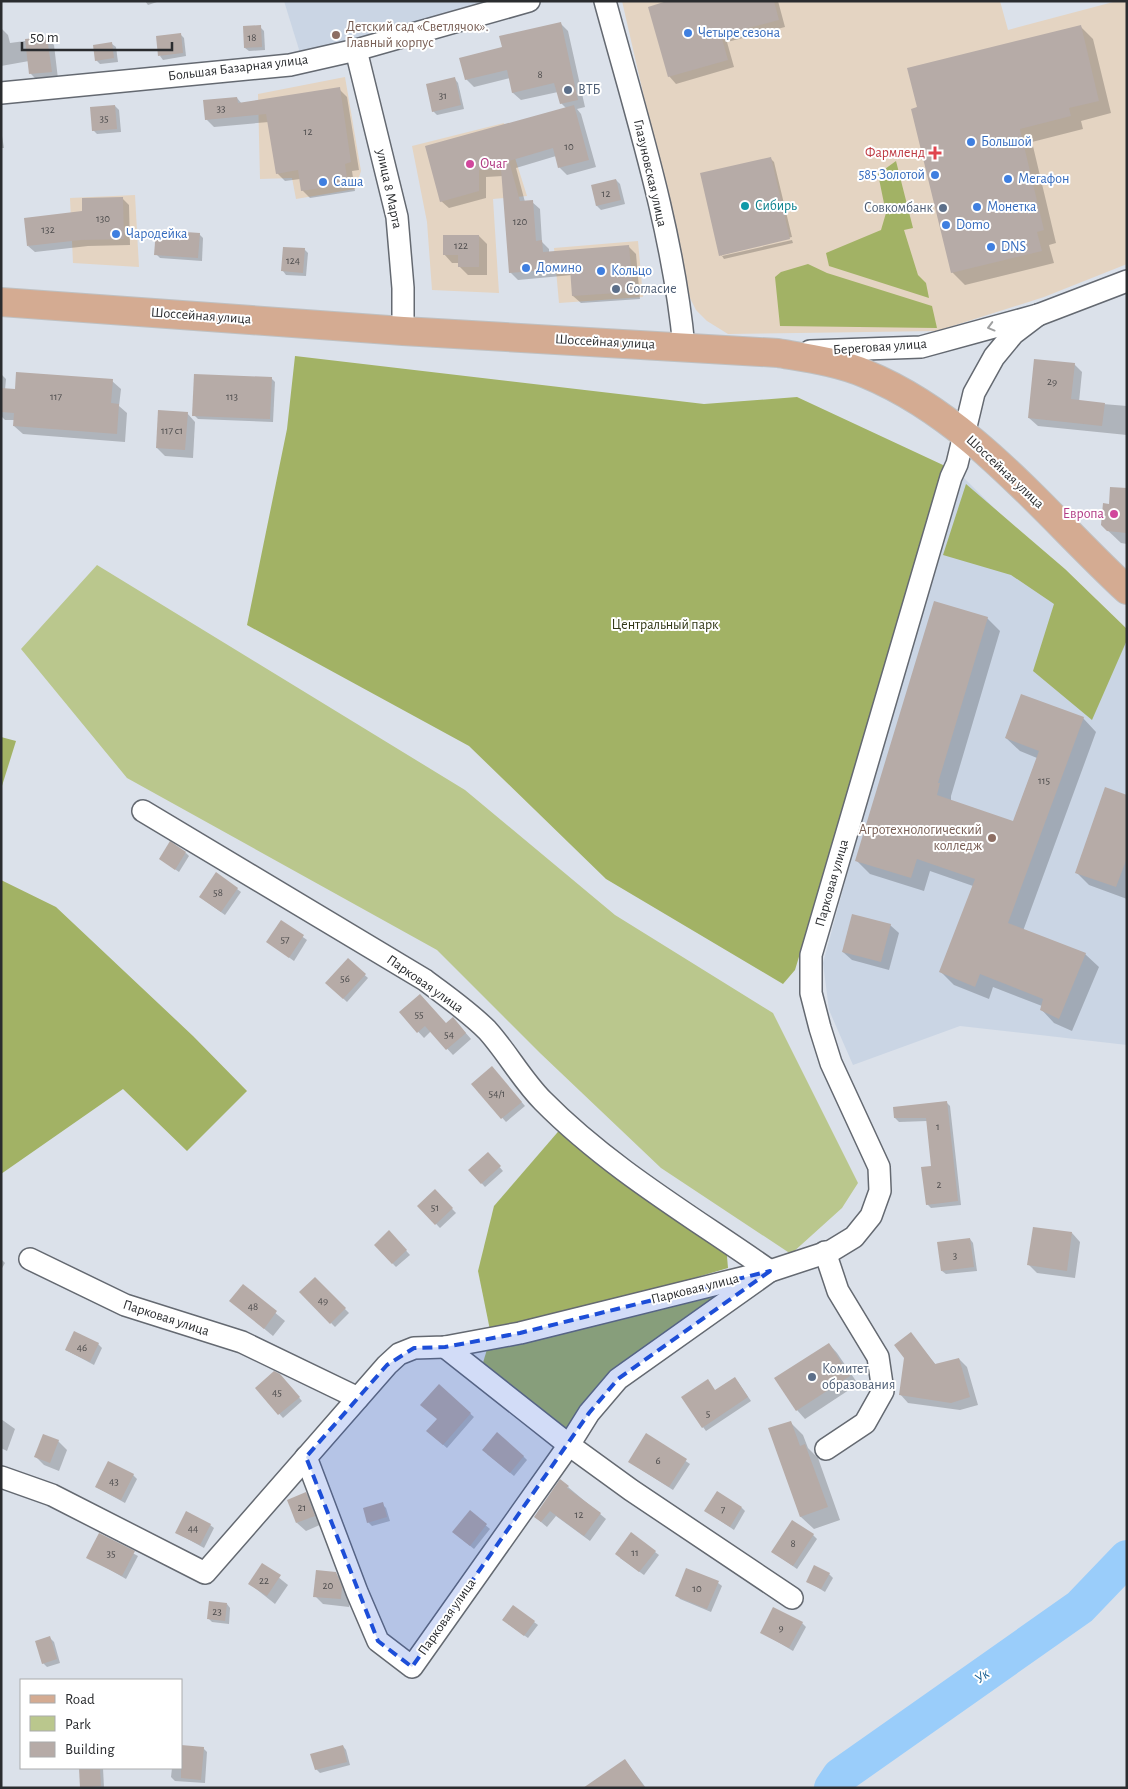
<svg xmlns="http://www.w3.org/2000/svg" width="1128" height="1789" font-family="'Alegreya Sans',sans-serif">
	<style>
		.commercial { fill: #e4d4c2 }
		.built { fill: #cad5e4 }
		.green { fill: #bac78d }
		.forest { fill: #a2b265 }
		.shadow { fill: #0003 }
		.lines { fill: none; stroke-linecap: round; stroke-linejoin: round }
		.river { stroke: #9acdfa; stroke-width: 36 }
		.building { fill: #b6aba7 }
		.minor-casing { stroke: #646971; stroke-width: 24 }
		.major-casing { stroke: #bfc0c1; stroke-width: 30 }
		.minor { stroke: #fff; stroke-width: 21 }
		.major { stroke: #d4ab92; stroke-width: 28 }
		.oneway { stroke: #9fa0a1 }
		.marked { fill: #1d4ed8; fill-opacity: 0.2; stroke: #1d4ed8; stroke-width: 4; stroke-dasharray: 10 6; stroke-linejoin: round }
		.shop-dot { fill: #3f7fe0; stroke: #fff; stroke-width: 2 }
		.education-dot { fill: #8d6e63; stroke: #fff; stroke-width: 2 }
		.service-dot { fill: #5c6f8a; stroke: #fff; stroke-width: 2 }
		.health-dot { fill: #e0444e; stroke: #fff; stroke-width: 2 }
		.hotel-dot { fill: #d1479c; stroke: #fff; stroke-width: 2 }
		.culture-dot { fill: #0f9aa8; stroke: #fff; stroke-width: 2 }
		.labels { text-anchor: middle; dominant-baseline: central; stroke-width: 4; stroke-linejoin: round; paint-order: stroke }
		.number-label { font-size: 11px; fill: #4d4c4d }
		.education-label { font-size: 14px; fill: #785e54; stroke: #fff; text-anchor: start }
		.shop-label { font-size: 14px; fill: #366cbe; stroke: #fff; text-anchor: start }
		.street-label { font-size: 14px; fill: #2a2c2f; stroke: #fff }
		.service-label { font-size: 14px; fill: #4e5e75; stroke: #fff; text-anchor: start }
		.health-label { font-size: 14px; fill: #be3a42; stroke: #fff; text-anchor: end }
		.hotel-label { font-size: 14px; fill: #b23c85; stroke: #fff; text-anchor: start }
		.culture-label { font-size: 14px; fill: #0d838f; stroke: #fff; text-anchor: start }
		.park-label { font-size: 14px; fill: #313716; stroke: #fff }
		.water-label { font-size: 15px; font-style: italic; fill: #145c8f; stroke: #fff }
	</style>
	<rect width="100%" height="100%" fill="#dbe1ea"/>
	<g class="commercial">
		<polygon points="622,1 1000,1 1008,30 1117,1 1126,1 1127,264 1044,297 937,331 728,334 707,321 696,310 690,298"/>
		<polygon points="345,77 361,171 355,189 296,199 292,178 260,179 258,94"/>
		<polygon points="504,123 527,196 493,199 499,293 432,290 427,222 412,146"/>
		<polygon points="135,195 139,267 73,263 70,198"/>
		<polygon points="638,241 643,297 559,303 554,248"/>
	</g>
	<g class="built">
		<polygon points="284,1 503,1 301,56"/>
		<polygon points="963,477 1127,641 1127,1045 960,1026 853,1065 829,1010 823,963 891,712"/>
	</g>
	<polygon class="green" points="97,565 465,790 615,915 773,1013 858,1183 842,1208 791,1254 661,1168 540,1053 437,950 127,778 21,649"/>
	<g class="forest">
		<polygon points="896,161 913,228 904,230 918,275 926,283 929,298 829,266 826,253 881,230 886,213 878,174"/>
		<polygon points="808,264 827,273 932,306 937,328 780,326 775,277 781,272"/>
		<polygon points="295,356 704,404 797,397 943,465 944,476 795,970 783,984 606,879 469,746 247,625 287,429"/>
		<polygon points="966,484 1065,569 1127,629 1127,640 1092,720 1033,671 1054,604 1011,575 943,555"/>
		<polygon points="1,737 16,741 1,789"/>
		<polygon points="1,880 56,907 193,1036 247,1091 187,1151 123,1089 1,1174"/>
		<polygon points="563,1126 726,1245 728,1268 592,1308 490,1330 478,1271 494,1206"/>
		<polygon points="728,1289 567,1436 482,1366 488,1346"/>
	</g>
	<g class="shadow">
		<polygon points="145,1 160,1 148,5"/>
		<polygon points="718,1 778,1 785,27 727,42 734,67 676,84 669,76"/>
		<polygon points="560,23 568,31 585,107 577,109 581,114 596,167 567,175 559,167 556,156 516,168 525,202 532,202 540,209 542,242 549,249 549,253 628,246 636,254 640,299 581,303 573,296 572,275 518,280 510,272 503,176 486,177 486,198 449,208 441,201 426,147 566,108 561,103 558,92 521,100 513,93 510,78 474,87 466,79 503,48"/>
		<polygon points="1080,26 1093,39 1111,113 1081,121 1083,129 1032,142 1056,243 1049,245 1054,263 965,285 952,272 912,110"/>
		<polygon points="260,27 264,31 265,50 249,51 245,48"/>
		<polygon points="1,28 8,35 10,43 47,38 54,45 58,79 38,81 31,74 29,61 1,66"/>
		<polygon points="180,34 184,38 186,56 163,60 160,56"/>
		<polygon points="112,44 116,47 118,62 100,64 96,60"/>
		<polygon points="455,79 458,83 464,109 437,115 433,111"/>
		<polygon points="339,89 347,97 359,170 352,171 355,191 310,198 302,190 300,179 285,181 277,173 269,122 214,127 206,119 237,98 242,104"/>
		<polygon points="115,106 119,110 121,132 97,134 93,130"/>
		<polygon points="1,130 4,148 1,148"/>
		<polygon points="770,158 774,162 792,237 722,254 722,256 721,255"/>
		<polygon points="616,180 620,184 625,204 601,210 597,206 592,186"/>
		<polygon points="122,198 129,205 130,245 88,246 35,252 28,246 83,212"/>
		<polygon points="199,234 203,238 202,261 160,258 156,254"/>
		<polygon points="479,236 487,244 487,275 468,275 459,266 459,263 452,263 444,254"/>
		<polygon points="792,240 793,243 724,259 722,256"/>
		<polygon points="304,249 308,253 306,276 286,275 283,271"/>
		<polygon points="1074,364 1082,372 1079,402 1127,406 1127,435 1038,426 1029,418"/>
		<polygon points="1,374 6,379 5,390 112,381 121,389 119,406 127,413 125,442 23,434 14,426 15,420 5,420 1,416"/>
		<polygon points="271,378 275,382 273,422 198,419 194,415"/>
		<polygon points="187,413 195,422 193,458 165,456 157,448"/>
		<polygon points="1127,489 1127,544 1121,543 1102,525 1110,505"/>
		<polygon points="987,618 1000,631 951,796 951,801 1013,823 1037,758 1020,751 1006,738 1083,718 1096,732 1023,931 1085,954 1099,967 1072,1031 1054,1023 1041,1009 1042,1006 993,987 989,999 954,985 941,972 973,886 930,871 924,891 870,874 857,861"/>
		<polygon points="1127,796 1127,899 1089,885 1076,872"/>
		<polygon points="186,853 189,856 179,872 160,859"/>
		<polygon points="237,889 241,892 225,915 204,900"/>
		<polygon points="282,922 307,940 294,961 268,942"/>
		<polygon points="890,925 899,933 889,970 852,960 843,952"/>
		<polygon points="348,960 368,978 347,1002 327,983"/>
		<polygon points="401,1013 446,1024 458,1024 471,1039 453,1055 431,1031 424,1038"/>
		<polygon points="495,1072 525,1106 506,1122 473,1084"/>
		<polygon points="946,1102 950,1106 961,1205 931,1208 927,1204 932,1167 927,1121 899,1122 895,1118"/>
		<polygon points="488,1154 503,1171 485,1187 470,1170"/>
		<polygon points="435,1191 456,1213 440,1228 419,1206"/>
		<polygon points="389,1232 410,1255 396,1267 375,1245"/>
		<polygon points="1072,1233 1080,1242 1075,1278 1037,1273 1029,1265"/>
		<polygon points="970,1239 973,1243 977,1271 946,1274 942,1271"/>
		<polygon points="1,1259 5,1263 1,1270"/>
		<polygon points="315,1279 349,1313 335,1327 301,1292"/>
		<polygon points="243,1286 285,1321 273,1336 231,1301"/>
		<polygon points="911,1334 936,1365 959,1359 967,1367 978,1405 960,1410 908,1403 900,1394"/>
		<polygon points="98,1344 102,1348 94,1365 66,1350"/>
		<polygon points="829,1344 837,1353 858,1384 805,1419 797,1410"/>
		<polygon points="283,1379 302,1401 283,1418 257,1388"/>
		<polygon points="738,1382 751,1401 706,1431 703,1427"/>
		<polygon points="439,1386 474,1417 447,1448 432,1435 438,1419"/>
		<polygon points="1,1419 15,1429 7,1451 1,1448"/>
		<polygon points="790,1422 803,1435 808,1448 818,1458 840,1520 814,1529 801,1517 770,1429"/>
		<polygon points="647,1435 690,1464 673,1490 634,1465"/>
		<polygon points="44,1436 58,1441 67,1450 59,1471 44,1465 36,1457"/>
		<polygon points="487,1454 523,1456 527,1460 514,1476"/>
		<polygon points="133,1475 137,1479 125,1503 96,1487"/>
		<polygon points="568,1487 606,1519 590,1541 556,1516 547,1527 535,1517"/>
		<polygon points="306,1493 314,1502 322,1524 306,1531 297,1523"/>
		<polygon points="382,1504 386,1508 390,1521 372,1526 368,1522"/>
		<polygon points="742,1508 745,1511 734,1530 706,1511"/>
		<polygon points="470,1512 490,1529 474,1549 458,1536"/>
		<polygon points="210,1525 214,1528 204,1548 177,1533"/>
		<polygon points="99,1535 138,1556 126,1579 88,1557"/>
		<polygon points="813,1535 817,1539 797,1569 777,1555"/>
		<polygon points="655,1552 659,1555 644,1575 620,1558"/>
		<polygon points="263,1565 288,1585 275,1604 250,1584"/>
		<polygon points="335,1573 344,1582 350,1597 349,1607 323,1604 315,1596"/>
		<polygon points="829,1574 833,1578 825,1592 807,1581"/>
		<polygon points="718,1583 722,1586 711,1612 680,1599 676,1595"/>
		<polygon points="227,1604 230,1608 229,1624 212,1622 208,1618"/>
		<polygon points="534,1622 538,1625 528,1638 508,1624"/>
		<polygon points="802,1623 806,1627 793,1651 761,1632"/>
		<polygon points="50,1638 54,1642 60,1663 47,1667 43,1663"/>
		<polygon points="343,1746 346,1750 350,1765 320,1773 316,1769"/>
		<polygon points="203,1748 207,1752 205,1783 175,1781 171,1777 172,1768 181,1768"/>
		<polygon points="625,1760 646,1788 596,1788"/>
		<polygon points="80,1768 103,1768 104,1788 82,1788"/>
	</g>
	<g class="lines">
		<polyline class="river" points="832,1788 840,1776 1080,1607 1127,1558"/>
	</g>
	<g class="building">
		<polygon points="667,1 774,1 779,20 721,35 728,60 668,77 648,7"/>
		<polygon points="561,22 578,100 560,104 554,83 512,93 507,70 465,80 459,58 502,47 499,36"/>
		<polygon points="261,25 262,47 244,48 243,26"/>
		<polygon points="1081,25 1099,101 1069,108 1071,116 1020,129 1044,230 1037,232 1042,251 951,273 911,109 917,107 907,68"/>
		<polygon points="181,33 183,53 158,56 156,36"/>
		<polygon points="47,37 52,72 29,74 25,39"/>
		<polygon points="112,42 114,58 95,61 93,45"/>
		<polygon points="455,77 461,105 432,112 426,84"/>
		<polygon points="340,87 351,162 345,164 348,184 301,191 298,170 276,174 266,114 205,120 203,100 237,97 238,103"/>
		<polygon points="115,105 117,129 92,131 90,107"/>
		<polygon points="574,105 589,160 558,168 553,148 509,161 520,201 533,200 536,241 542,240 543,252 629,245 633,292 572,296 570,268 509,273 501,169 479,170 479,191 440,202 425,146"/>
		<polygon points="771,157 790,239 719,256 700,173"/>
		<polygon points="616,179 621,200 596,206 591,185"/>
		<polygon points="123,197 124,239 81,240 27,246 24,218 82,211 82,198"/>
		<polygon points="156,230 200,233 198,258 154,255"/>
		<polygon points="443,235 479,235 479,267 458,267 458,255 443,255"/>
		<polygon points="283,247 305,248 303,273 281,271"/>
		<polygon points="1034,359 1075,363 1071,399 1105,403 1102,426 1028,418"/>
		<polygon points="16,372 113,379 111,403 119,404 117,434 13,426 14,413 1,412 1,388 15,389"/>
		<polygon points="194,374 272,377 270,419 192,416"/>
		<polygon points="158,410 188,412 185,450 156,448"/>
		<polygon points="1110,487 1127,488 1127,533 1107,531 1101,525 1103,503 1109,504"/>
		<polygon points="934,601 988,617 938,783 940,783 937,795 1013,821 1039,751 1005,738 1021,694 1084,717 1008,923 1086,953 1059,1019 1040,1010 1043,999 980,974 975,987 939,972 975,879 917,859 911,878 855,861"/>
		<polygon points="1105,787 1127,795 1127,858 1116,887 1075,873"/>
		<polygon points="170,841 186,852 175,870 159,859"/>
		<polygon points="216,872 238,888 221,912 199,897"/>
		<polygon points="852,914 891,924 881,962 842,952"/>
		<polygon points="281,920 304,935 289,958 266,942"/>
		<polygon points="348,958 366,974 343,999 325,983"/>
		<polygon points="420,994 446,1023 453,1017 466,1033 446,1050 425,1026 417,1033 399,1012"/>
		<polygon points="492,1066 522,1102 501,1119 471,1084"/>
		<polygon points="947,1101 958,1201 926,1205 921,1167 931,1166 926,1118 894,1118 893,1107"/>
		<polygon points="488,1152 501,1166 481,1184 468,1170"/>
		<polygon points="435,1189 453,1208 435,1225 417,1206"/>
		<polygon points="1033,1227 1072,1232 1067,1271 1027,1265"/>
		<polygon points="389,1230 407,1250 392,1264 374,1245"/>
		<polygon points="970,1238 974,1267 941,1271 937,1242"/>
		<polygon points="315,1277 346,1308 330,1324 299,1292"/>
		<polygon points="243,1284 277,1311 264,1329 229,1301"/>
		<polygon points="74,1331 99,1343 90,1362 65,1350"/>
		<polygon points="911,1332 935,1364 959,1358 970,1397 951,1403 899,1395 904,1358 894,1345"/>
		<polygon points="829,1343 850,1376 796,1411 774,1378"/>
		<polygon points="274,1371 280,1374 300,1397 278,1415 255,1388"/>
		<polygon points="735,1377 748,1397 702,1428 681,1397 708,1379 715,1390"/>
		<polygon points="439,1384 471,1413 443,1445 426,1431 437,1419 420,1405"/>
		<polygon points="791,1421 800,1446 805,1444 828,1507 800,1517 768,1428"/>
		<polygon points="497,1432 524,1456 510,1473 482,1450"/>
		<polygon points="646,1433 687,1459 669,1487 628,1462"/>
		<polygon points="43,1434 59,1440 50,1463 34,1457"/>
		<polygon points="108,1461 134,1474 121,1500 95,1487"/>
		<polygon points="560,1479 569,1486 567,1488 601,1513 584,1536 550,1511 541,1522 534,1517"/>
		<polygon points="717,1491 742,1507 730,1527 704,1511"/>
		<polygon points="306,1492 315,1516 296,1523 287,1500"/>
		<polygon points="383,1502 387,1517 367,1523 363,1508"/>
		<polygon points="470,1510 487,1524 470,1546 452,1532"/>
		<polygon points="186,1511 211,1524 200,1545 175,1533"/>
		<polygon points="792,1520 814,1534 793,1566 771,1552"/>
		<polygon points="631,1532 656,1551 639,1572 615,1554"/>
		<polygon points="99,1533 135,1551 122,1576 86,1558"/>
		<polygon points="262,1563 281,1575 267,1596 248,1584"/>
		<polygon points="814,1565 830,1573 821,1589 806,1582"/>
		<polygon points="686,1568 719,1581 707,1609 675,1596"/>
		<polygon points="316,1570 336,1572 342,1587 341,1599 313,1597"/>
		<polygon points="209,1601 227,1603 225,1621 207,1619"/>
		<polygon points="513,1605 535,1621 524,1636 502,1620"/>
		<polygon points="773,1607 803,1622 789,1648 760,1633"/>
		<polygon points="50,1636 57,1659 42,1664 35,1641"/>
		<polygon points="181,1745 204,1747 201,1780 181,1778"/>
		<polygon points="343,1745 347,1762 315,1770 310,1754"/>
		<polygon points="625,1759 645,1788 583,1788"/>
		<polygon points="79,1768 100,1768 101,1786 80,1788"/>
	</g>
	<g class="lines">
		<g class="minor-casing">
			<g id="minor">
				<path d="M605,1C636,115 673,230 684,347"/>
				<polyline points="356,50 397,217 403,288 403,331"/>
				<polyline points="1,93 290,65 356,50 529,1"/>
				<polyline points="810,351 921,347 1038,315 1127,281"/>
				<path d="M143,811L425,980C446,996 468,1011 487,1030C507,1052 522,1080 543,1101C609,1168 693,1217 770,1271L618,1379L589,1413L569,1445L412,1667L378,1641L357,1592L306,1457"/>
				<polyline points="825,1252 838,1291 878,1357 883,1391 865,1423 826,1449"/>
				<polyline points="30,1259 125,1305 242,1342 358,1398"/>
				<polyline points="445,1347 569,1445 631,1490 792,1598"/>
				<polyline points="1,1477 52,1495 205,1573 387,1365 399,1354 414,1348 445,1347 520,1333 770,1271 831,1251 854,1237 871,1216 880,1191 879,1167 831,1063 820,1028 811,993 811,955 951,477 957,464 974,393 994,357 1013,334 1038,315"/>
			</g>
		</g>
		<g class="major-casing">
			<path id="major" d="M1,302L403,331L778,353C807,358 838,362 866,374C972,418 1045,514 1127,590"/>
		</g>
		<use href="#minor" class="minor"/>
		<use href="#major" class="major"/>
	</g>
	<defs><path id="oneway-chevron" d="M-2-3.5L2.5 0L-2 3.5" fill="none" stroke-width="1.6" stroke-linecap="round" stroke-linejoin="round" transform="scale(1.25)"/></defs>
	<use class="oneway" href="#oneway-chevron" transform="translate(991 327) rotate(165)"/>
	<path class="marked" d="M770,1271L618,1379L589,1413L412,1667L378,1641L306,1457L387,1365L414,1348L445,1347L520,1333Z"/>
	<g class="shop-dot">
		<circle cx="688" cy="33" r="5"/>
		<circle cx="971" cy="142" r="5"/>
		<circle cx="935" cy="175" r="5"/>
		<circle cx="1008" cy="179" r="5"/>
		<circle cx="323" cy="182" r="5"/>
		<circle cx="977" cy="207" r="5"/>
		<circle cx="946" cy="225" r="5"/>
		<circle cx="116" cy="234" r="5"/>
		<circle cx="991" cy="247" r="5"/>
		<circle cx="526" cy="268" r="5"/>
		<circle cx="601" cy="271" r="5"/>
	</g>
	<g class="education-dot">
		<circle cx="336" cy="35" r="5"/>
		<circle cx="992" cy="838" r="5"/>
	</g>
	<g class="service-dot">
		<circle cx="568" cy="90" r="5"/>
		<circle cx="943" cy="208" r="5"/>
		<circle cx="616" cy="289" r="5"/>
		<circle cx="812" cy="1377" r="5"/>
	</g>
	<path class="health-dot" d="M932.5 145.5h5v5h5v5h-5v5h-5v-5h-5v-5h5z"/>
	<g class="hotel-dot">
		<circle cx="470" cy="164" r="5"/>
		<circle cx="1114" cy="514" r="5"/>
	</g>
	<circle class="culture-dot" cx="745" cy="206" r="5"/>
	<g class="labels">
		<g class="number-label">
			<text x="252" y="37">18</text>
			<text x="540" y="74">8</text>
			<text x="443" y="95">31</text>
			<text x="221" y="108">33</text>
			<text x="104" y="118">35</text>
			<text x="308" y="131">12</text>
			<text x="569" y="146">10</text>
			<text x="606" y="193">12</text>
			<text x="103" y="218">130</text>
			<text x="520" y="221">120</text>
			<text x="48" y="229">132</text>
			<text x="461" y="245">122</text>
			<text x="293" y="260">124</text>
			<text x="1052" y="381">29</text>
			<text x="56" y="396">117</text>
			<text x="232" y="396">113</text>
			<text x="172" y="430">117 с1</text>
			<text x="1044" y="780">115</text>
			<text x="218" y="892">58</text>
			<text x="285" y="939">57</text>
			<text x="345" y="978">56</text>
			<text x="419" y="1014">55</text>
			<text x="449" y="1034">54</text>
			<text x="497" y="1093">54/1</text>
			<text x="938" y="1126">1</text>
			<text x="939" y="1184">2</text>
			<text x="435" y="1207">51</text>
			<text x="955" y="1255">3</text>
			<text x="323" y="1300">49</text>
			<text x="253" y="1306">48</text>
			<text x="82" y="1347">46</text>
			<text x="277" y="1392">45</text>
			<text x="708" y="1413">5</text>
			<text x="658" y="1460">6</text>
			<text x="114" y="1481">43</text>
			<text x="302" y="1507">21</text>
			<text x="723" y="1509">7</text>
			<text x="579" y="1514">12</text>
			<text x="193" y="1528">44</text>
			<text x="793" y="1543">8</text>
			<text x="635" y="1552">11</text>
			<text x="111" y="1553">35</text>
			<text x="264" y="1580">22</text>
			<text x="328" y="1585">20</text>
			<text x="697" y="1588">10</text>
			<text x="217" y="1611">23</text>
			<text x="781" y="1627">9</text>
		</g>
		<g class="education-label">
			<text x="346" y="27">Детский сад «Светлячок».<tspan x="346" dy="16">Главный корпус</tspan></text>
			<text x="982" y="830" text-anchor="end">Агротехнологический<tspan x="982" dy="16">колледж</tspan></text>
		</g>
		<g class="shop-label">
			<text x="698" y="33">Четыре сезона</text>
			<text x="981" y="142">Большой</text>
			<text x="925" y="175" text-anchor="end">585 Золотой</text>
			<text x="1018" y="179">Мегафон</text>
			<text x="333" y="182">Саша</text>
			<text x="987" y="207">Монетка</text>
			<text x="956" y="225">Domo</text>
			<text x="126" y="234">Чародейка</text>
			<text x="1001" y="247">DNS</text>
			<text x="536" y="268">Домино</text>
			<text x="611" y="271">Кольцо</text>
		</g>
		<g class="street-label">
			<text transform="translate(238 68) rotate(-7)">Большая Базарная улица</text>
			<text transform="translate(650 173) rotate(77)">Глазуновская улица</text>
			<text transform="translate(389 189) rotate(78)">улица 8 Марта</text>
			<text transform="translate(201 316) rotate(4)">Шоссейная улица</text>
			<text transform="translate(605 342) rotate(3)">Шоссейная улица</text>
			<text transform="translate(880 347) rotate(-4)">Береговая улица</text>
			<text transform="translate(1005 472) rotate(43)">Шоссейная улица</text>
			<text transform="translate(832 883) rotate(-74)">Парковая улица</text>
			<text transform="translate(425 984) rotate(35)">Парковая улица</text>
			<text transform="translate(695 1289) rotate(-14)">Парковая улица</text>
			<text transform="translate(166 1318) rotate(18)">Парковая улица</text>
			<text transform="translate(447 1617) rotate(-55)">Парковая улица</text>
		</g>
		<g class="service-label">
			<text x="578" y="90">ВТБ</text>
			<text x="933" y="208" text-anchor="end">Совкомбанк</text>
			<text x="626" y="289">Согласие</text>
			<text x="822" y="1369">Комитет<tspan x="822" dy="16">образования</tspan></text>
		</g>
		<g class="health-label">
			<text x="925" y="153">Фармленд</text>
		</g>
		<g class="hotel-label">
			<text x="480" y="164">Очаг</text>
			<text x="1104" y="514" text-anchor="end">Европа</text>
		</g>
		<g class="culture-label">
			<text x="755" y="206">Сибирь</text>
		</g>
		<g class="park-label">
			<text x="665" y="625">Центральный парк</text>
		</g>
		<g class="water-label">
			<text transform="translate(982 1676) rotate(-35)">Ук</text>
		</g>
	</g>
	<rect width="1128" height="1789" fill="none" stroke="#2a2c2f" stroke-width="5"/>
	<rect x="20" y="1679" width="162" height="90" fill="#ffffff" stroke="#aaabac"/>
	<rect x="30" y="1695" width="25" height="8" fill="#d4ab92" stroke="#aaabac"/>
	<text x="65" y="1704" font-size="15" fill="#2a2c2f">Road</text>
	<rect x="30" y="1716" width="25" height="15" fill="#bac78d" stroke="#aaabac"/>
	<text x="65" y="1729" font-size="15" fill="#2a2c2f">Park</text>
	<rect x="30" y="1742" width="25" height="15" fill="#b6aba7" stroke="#aaabac"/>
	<text x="65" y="1754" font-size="15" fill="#2a2c2f">Building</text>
	<path d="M22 42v8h150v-8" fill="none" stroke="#2a2c2f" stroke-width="2.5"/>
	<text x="30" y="42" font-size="15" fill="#2a2c2f" stroke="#ffffff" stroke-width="4" paint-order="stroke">50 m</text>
</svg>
